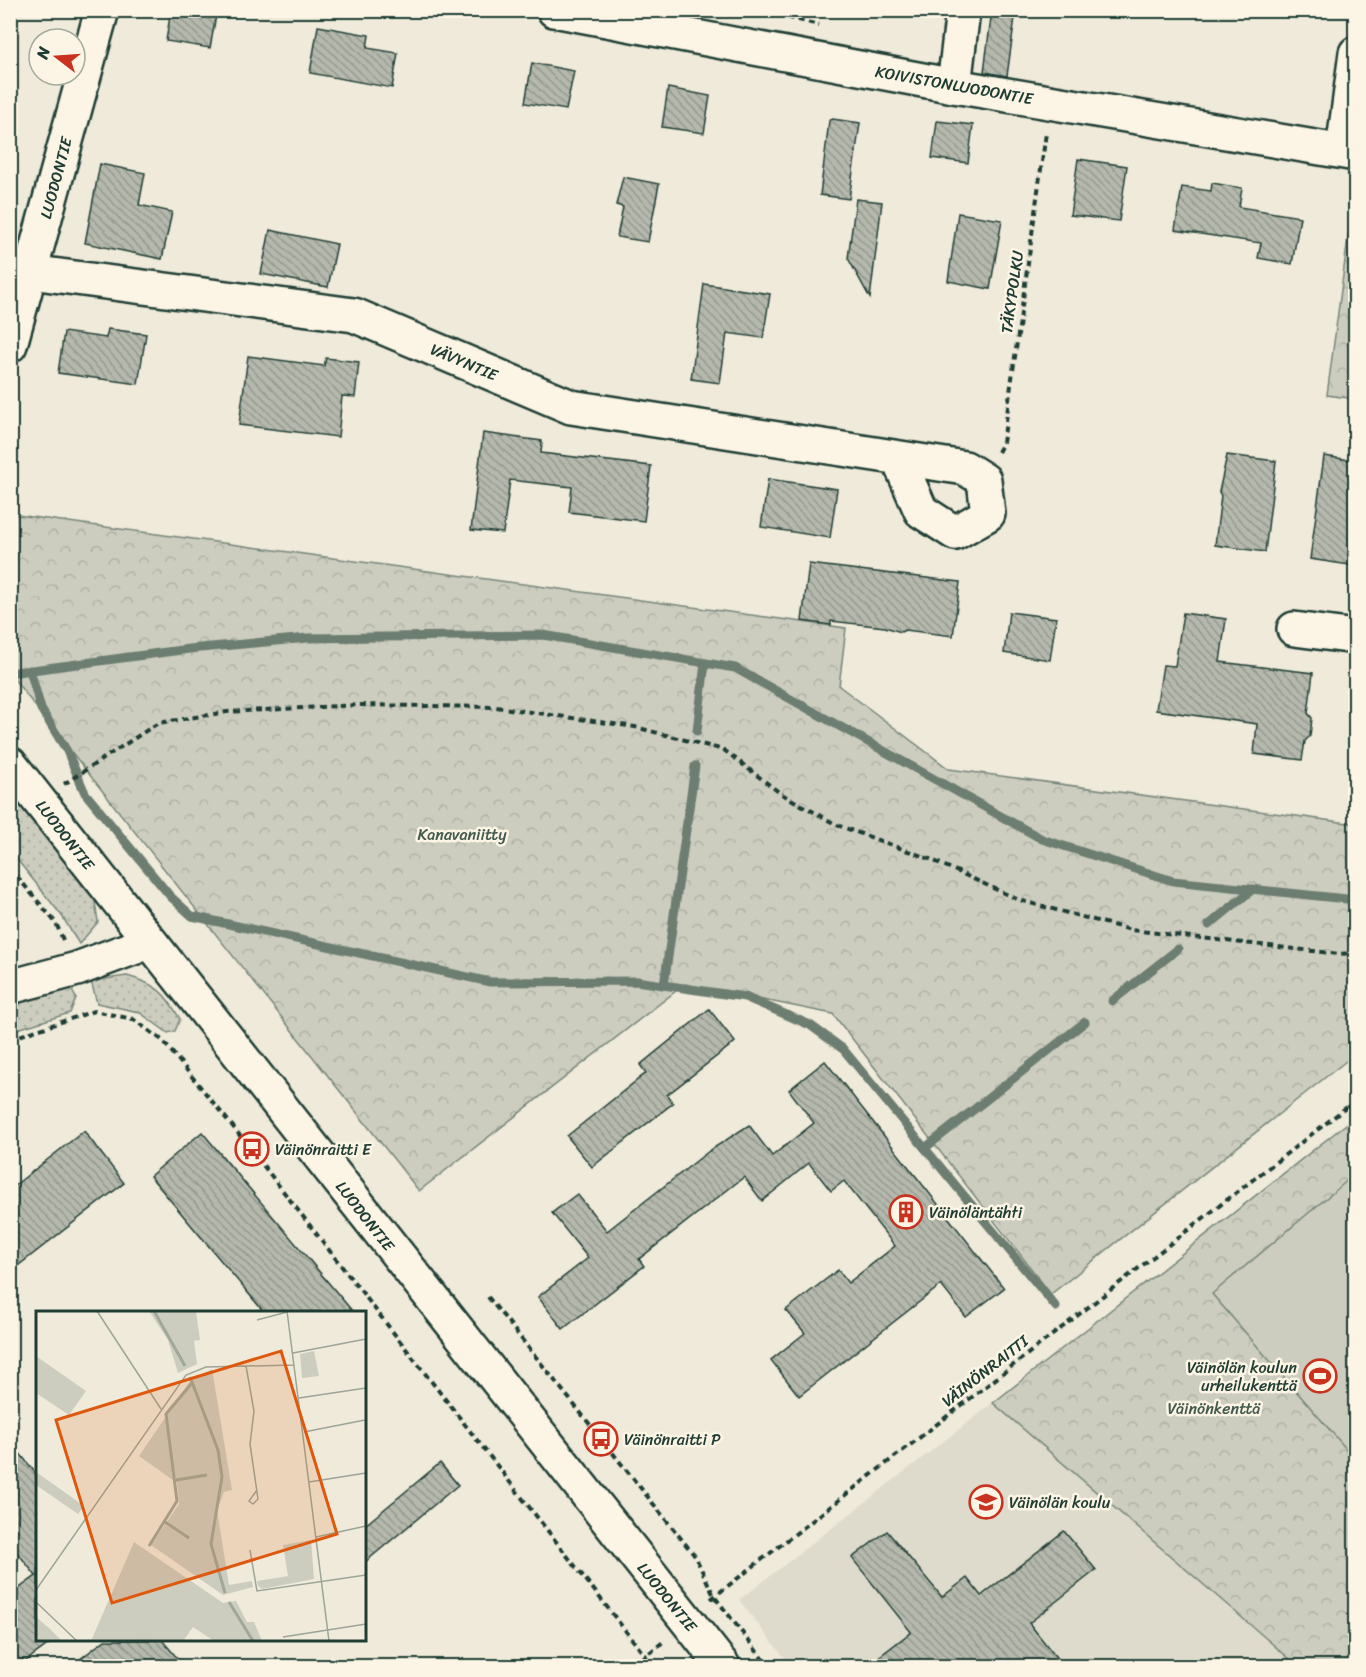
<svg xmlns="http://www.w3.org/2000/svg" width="1366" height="1677" font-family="Sriracha,sans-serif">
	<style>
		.built { fill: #dedbcc }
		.grass { fill: url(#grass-dots); stroke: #76857a; stroke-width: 1.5 }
		.park { fill: url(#park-crowns); stroke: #76857a; stroke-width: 1.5 }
		.pitch { fill: #cccdbf; stroke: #76857a; stroke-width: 1.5 }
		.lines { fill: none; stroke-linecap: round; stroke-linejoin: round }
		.stream { stroke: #6c7d71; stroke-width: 9 }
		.building { fill: url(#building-back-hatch); stroke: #1f3d34; stroke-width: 1.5 }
		.street-casing { stroke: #1f3d34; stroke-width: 38 }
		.path { stroke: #1f3d34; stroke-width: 4; stroke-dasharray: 6 4.5; stroke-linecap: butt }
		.street { stroke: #fcf5e5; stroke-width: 33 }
		.labels { text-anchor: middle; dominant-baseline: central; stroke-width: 5; stroke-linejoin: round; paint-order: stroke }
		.street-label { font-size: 16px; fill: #1f3d34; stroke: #fcf5e5 }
		.park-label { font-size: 16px; fill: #425a50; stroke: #fcf5e5 }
		.poi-label { font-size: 16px; fill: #1f3d34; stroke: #fcf5e5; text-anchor: start }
		.inset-river { fill: none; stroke: #9fa89a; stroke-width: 3 }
		.inset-road { fill: none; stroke: #9ca598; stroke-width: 1.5 }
		.view { fill: #de580e; fill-opacity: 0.15; stroke: #de580e; stroke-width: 3 }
		.inset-edge { fill: none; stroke: #1f3d34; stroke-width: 3 }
	</style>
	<defs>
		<pattern id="grass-dots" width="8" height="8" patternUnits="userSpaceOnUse" patternTransform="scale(1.5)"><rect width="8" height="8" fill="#cccdbf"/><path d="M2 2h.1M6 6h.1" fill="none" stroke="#afb1a5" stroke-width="1.8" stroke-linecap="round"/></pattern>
		<pattern id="park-crowns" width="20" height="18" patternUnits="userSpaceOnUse" patternTransform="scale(1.5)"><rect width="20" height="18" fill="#cccdbf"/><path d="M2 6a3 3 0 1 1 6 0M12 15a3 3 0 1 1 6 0" fill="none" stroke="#afb1a5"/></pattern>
		<pattern id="building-back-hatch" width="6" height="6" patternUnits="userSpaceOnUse" patternTransform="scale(1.5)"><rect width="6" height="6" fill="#b5b9ad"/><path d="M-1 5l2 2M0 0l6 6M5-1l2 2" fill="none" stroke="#93988e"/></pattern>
	</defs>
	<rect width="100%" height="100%" fill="#efeada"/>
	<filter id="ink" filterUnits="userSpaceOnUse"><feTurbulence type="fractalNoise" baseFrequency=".0167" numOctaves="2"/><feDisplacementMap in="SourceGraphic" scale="12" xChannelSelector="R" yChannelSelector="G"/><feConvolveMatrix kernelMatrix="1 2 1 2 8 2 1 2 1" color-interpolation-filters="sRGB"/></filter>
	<g filter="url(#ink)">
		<polygon class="built" points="993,1403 1299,1666 791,1666 739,1600"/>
		<g class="grass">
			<polygon points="10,790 94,894 98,922 79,944 62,916 11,852"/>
			<path d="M127,976C156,984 165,992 180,1019L175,1031L168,1033L139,1012L97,1003L91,981Z"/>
			<polygon points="70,987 76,998 70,1013 11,1031 11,1004"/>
		</g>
		<g class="park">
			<polygon points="1354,193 1356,194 1355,399 1327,395"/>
			<polygon points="10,514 846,628 839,686 949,769 1355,824 1355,1054 1051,1294 833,1014 685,984 419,1191 17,683 10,672"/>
			<polygon points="1355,1117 1355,1666 1298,1666 993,1403"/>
		</g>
		<polygon class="pitch" points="1355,1174 1355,1459 1212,1294"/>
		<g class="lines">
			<g class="stream">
				<polyline points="30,670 41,709 67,751 85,793 170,896 192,916 490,982 636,981 745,997 810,1025 843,1049 1056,1307"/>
				<polyline points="10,673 189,649 308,638 543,635 735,668 1042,839 1173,881 1356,900"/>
				<polyline points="697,731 705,663"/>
				<polyline points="1209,925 1253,889"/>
				<polyline points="664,985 695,766"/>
				<polyline points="1112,1001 1178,949"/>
				<polyline points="925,1148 1085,1022"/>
			</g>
		</g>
		<g class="building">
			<polygon points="171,10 217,10 210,48 166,41"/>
			<polygon points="992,10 1016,10 1007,76 984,72"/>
			<polygon points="318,26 369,35 367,48 398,53 392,88 310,73"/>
			<polygon points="532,63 574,71 566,110 525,103"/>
			<polygon points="668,88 710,96 704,133 662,127"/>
			<polygon points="832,119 860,123 849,199 820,195 829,121"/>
			<polygon points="937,121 973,125 968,163 932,158"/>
			<polygon points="1078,159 1127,166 1119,221 1070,215"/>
			<polygon points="100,164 145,173 139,205 172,212 162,259 85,243"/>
			<polygon points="623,177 659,184 648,242 617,237 623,207 616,205"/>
			<polygon points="1212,183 1242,188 1239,207 1300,217 1292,264 1258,258 1261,243 1175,230 1182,187 1211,191"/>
			<polygon points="856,199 882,202 870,298 848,258"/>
			<polygon points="958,213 1002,220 990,289 948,281"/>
			<polygon points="270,230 337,244 328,287 261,274"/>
			<polygon points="704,284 770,294 763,338 727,333 720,383 691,379"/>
			<polygon points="108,329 146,334 138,384 58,373 64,332 106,338"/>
			<polygon points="248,356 324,366 326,358 359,362 355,397 342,396 338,437 239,425"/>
			<polygon points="483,433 542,441 541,453 651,466 644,521 569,512 572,487 510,480 503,533 471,530"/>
			<polygon points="1227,455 1276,461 1265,552 1215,545 1221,496 1219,492"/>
			<polygon points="1324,456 1356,461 1356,566 1310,559"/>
			<polygon points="768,479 837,489 830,538 761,527"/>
			<polygon points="809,564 960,582 953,636 905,630 901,632 885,627 831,621 831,625 802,621"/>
			<polygon points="1009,612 1056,618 1050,660 1004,653"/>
			<polygon points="1183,613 1226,619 1220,662 1313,673 1308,713 1312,718 1310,736 1305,741 1302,760 1254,754 1257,724 1156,710 1163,665 1175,666"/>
			<polygon points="709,1009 735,1042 667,1095 673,1103 592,1167 567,1136 646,1073 640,1065"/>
			<polygon points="825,1061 1004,1288 966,1317 941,1285 799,1396 771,1360 805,1333 786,1310 838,1270 848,1283 895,1246 844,1181 831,1191 809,1163 762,1201 744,1177 639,1259 644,1266 563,1329 538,1297 588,1258 552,1213 577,1194 607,1231 709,1151 749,1125 772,1156 814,1123 789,1090"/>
			<polygon points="84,1131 124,1183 10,1272 10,1189"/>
			<polygon points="202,1132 353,1312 264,1312 150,1176"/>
			<polygon points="10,1441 38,1476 38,1640 48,1640 50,1643 19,1666 10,1666 10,1595 36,1576 10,1543"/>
			<polygon points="440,1463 458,1485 364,1563 364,1526"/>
			<polygon points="887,1531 942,1597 967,1578 981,1596 1064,1531 1096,1570 1029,1623 1063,1666 867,1666 911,1632 852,1558"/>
			<polygon points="105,1640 162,1640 184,1666 71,1666"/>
		</g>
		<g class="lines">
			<g class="street-casing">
				<g id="street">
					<polyline points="554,10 954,86 1356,154"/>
					<polyline points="954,86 963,10"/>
					<polyline points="1343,151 1356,53"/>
					<polyline points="30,272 354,315 571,407 965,468 984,480 988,514 955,533 921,511 898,458"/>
					<polyline points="10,345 102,10"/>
					<polyline points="1294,629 1356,637"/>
					<polyline points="10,764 723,1666"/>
					<polyline points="10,987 77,969 149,942"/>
				</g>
			</g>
			<g class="path">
				<polyline points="757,10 819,25"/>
				<polyline points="998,452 1003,443 1046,133"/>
				<polyline points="64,784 158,723 227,712 358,705 496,707 635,727 724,750 780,793 837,825 930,859 1019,900 1131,930 1339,954 1356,953"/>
				<polyline points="10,868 56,923 63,940"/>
				<polyline points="10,1039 94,1011 133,1019 162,1040 234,1128 653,1666"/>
				<polyline points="488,1297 695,1556 714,1596 768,1666"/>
				<polyline points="711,1599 1356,1100"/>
				<polyline points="633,1666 663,1642"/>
			</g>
			<use href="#street" class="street"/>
		</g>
	</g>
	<defs>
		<g id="bus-ring" transform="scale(1.725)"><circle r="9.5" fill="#fcf5e5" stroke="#c8321e" stroke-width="1.5"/><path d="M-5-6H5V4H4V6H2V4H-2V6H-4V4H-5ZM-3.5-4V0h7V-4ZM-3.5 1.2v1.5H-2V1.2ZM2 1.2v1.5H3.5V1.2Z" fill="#c8321e"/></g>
		<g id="building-ring" transform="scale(1.725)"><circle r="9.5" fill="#fcf5e5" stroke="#c8321e" stroke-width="1.5"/><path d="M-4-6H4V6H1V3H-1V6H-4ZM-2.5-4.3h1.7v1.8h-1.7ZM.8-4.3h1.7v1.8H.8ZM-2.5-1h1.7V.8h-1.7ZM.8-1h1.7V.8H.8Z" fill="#c8321e"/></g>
		<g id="stadium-ring" transform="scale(1.725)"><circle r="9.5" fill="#fcf5e5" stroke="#c8321e" stroke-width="1.5"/><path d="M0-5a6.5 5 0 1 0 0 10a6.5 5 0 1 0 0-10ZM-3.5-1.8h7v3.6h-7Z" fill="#c8321e"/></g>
		<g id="school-ring" transform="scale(1.725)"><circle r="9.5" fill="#fcf5e5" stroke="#c8321e" stroke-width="1.5"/><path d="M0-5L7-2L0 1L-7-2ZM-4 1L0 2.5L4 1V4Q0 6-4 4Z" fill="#c8321e"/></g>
	</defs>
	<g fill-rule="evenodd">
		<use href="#bus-ring" x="252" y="1149"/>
		<use href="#building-ring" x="906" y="1212"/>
		<use href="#stadium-ring" x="1320" y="1376"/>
		<use href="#bus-ring" x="601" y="1439"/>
		<use href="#school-ring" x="986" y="1502"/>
	</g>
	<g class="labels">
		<g class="street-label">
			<text transform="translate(954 85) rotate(10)">KOIVISTONLUODONTIE</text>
			<text transform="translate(56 178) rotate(-75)">LUODONTIE</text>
			<text transform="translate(1012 292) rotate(-82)">TÄKYPOLKU</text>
			<text transform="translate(464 362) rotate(23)">VÄVYNTIE</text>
			<text transform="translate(65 835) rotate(52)">LUODONTIE</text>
			<text transform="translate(365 1216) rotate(52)">LUODONTIE</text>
			<text transform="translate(985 1371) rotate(-38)">VÄINÖNRAITTI</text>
			<text transform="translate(667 1597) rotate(51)">LUODONTIE</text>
		</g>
		<g class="park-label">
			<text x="462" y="834">Kanavaniitty</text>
			<text x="1214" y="1408">Väinönkenttä</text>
		</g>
		<g class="poi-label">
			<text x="275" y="1149">Väinönraitti E</text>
			<text x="929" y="1212">Väinöläntähti</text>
			<text x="1297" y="1367" text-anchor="end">Väinölän koulun<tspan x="1297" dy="18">urheilukenttä</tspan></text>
			<text x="624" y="1439">Väinönraitti P</text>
			<text x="1009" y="1502">Väinölän koulu</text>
		</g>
	</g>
	<g transform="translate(36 1311)">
		<rect width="330" height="330" fill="#efeada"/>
		<path d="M113,0H160L164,29L158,30L161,53L142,62L132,29ZM278,40L283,65L266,67L264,43ZM0,45L50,80L33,104L0,82ZM176,58L196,179L188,181L181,199L193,274L216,270L217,276L187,284L115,234L143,193L141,172L103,145L154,70ZM0,161L48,195L42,203L0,174ZM275,229L278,268L226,278L222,275L221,270L252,265L247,234ZM98,231L187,292L200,290L211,311H218L226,330H178L157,316L147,330H55ZM0,306L14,318L26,330H0Z" fill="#cccdbf"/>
		<path d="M122,255L158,279L125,330H113L91,316V308Z" fill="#cccdbf"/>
		<path class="inset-river" d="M118,0L149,55M154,66L182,139L186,166L175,233L189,282M140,169L171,164M129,211L153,227M113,235L141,190L130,103L156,72M193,291L217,330"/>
		<path class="inset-road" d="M61,0L125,98M251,0L293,330M221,9L251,1M257,42L330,28M210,55L218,100L214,133L222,188L217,193L213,190L221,179M263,87L330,77M268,121L329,109M273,171L330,162M280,226L330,215M214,239L221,280L330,264M0,279L150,64L170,56L258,54M0,291L41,330M247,326L330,313"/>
		<path class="view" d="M245,40L301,223L76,292L20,109Z"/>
		<rect width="330" height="330" class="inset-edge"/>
	</g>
	<rect width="1366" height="1677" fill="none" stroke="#fcf5e5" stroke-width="36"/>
	<rect x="18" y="18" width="1330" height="1641" fill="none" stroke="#1f3d34" stroke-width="2" filter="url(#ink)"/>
	<g transform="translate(57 57) rotate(287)"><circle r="28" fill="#fcf5e5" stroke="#a4ab9e" stroke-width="1.5"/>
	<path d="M0-4.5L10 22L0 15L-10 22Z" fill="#c8321e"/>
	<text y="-9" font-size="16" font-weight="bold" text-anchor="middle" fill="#1f3d34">N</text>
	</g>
</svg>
